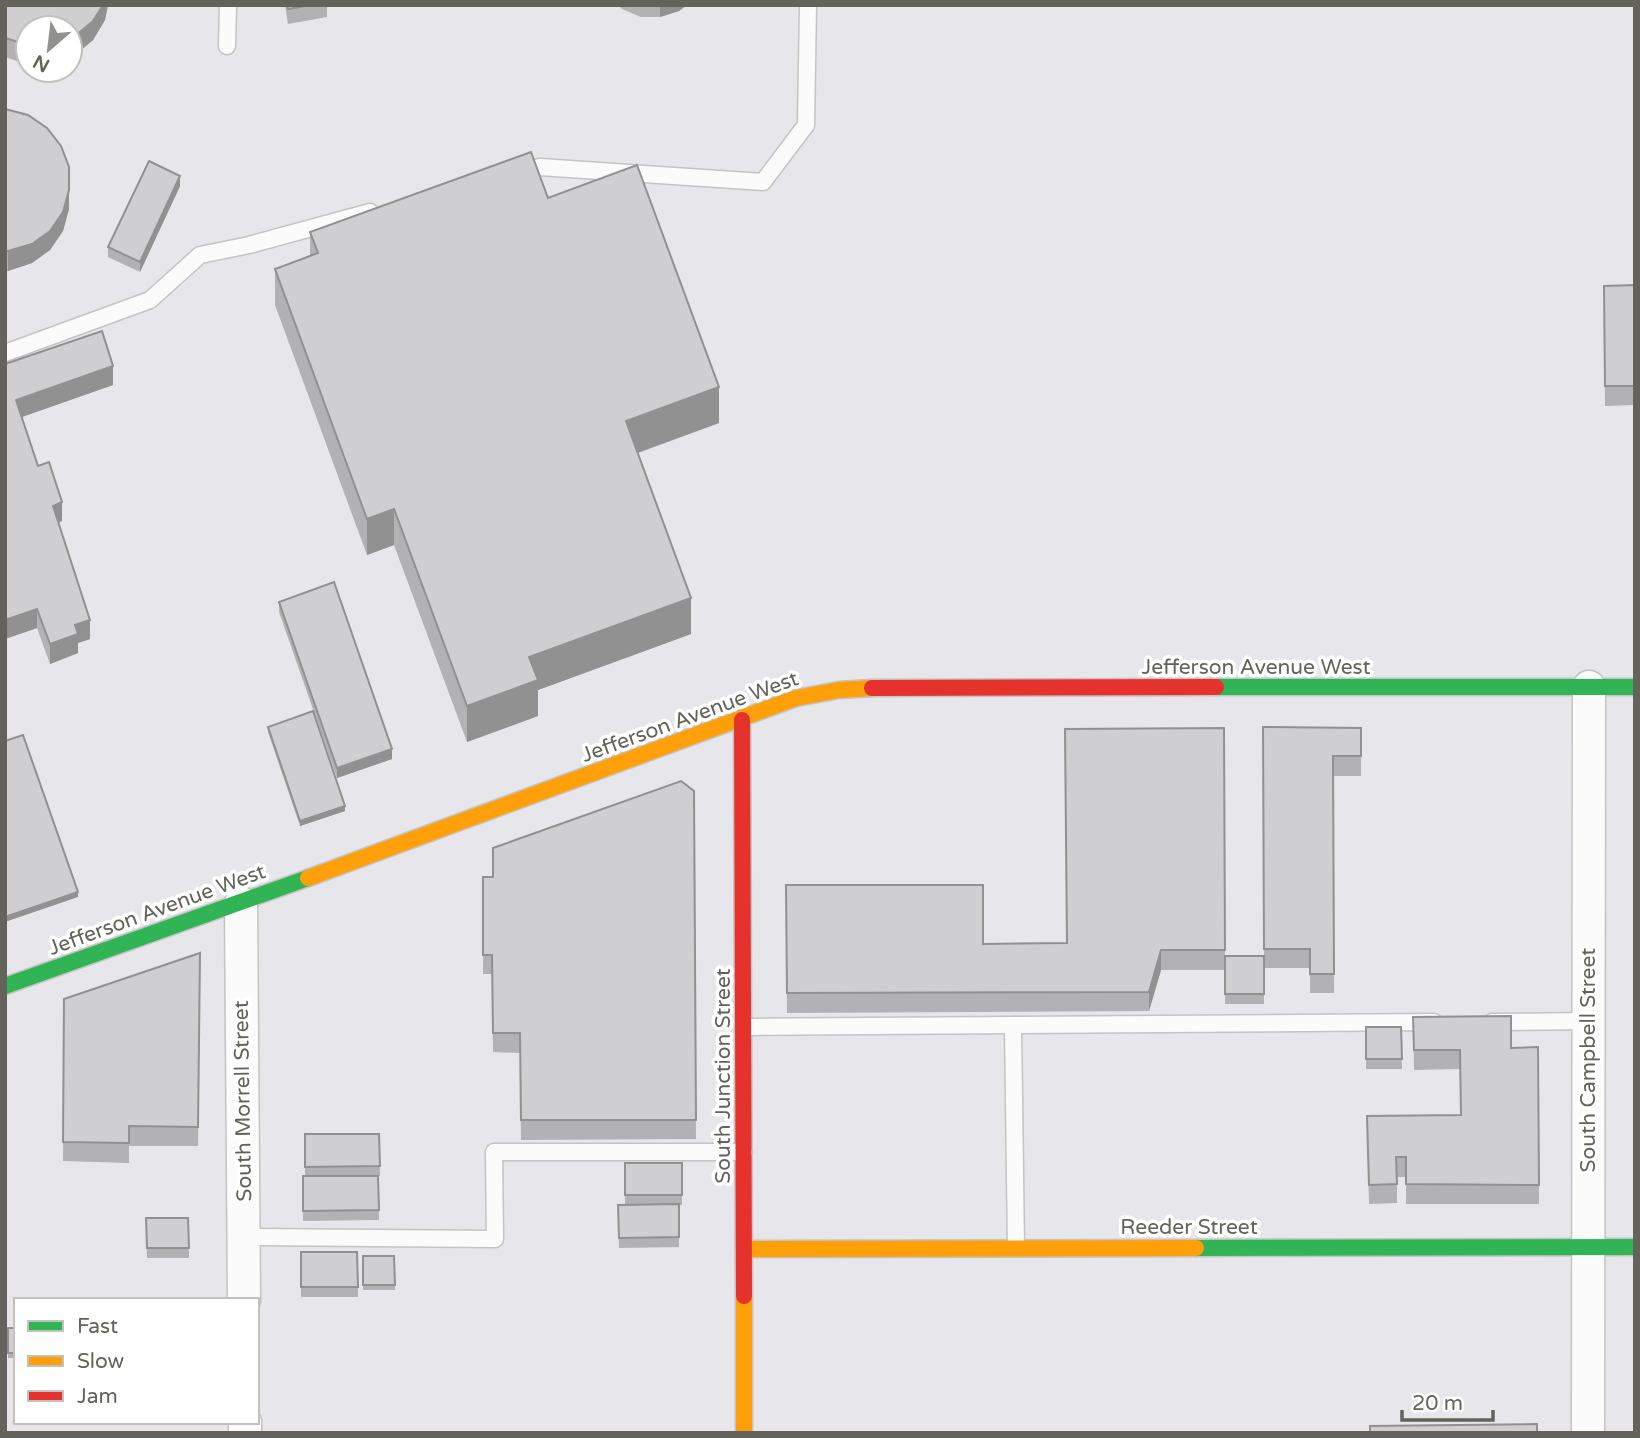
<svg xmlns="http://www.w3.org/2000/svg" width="1640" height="1438" font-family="'Varela Round',sans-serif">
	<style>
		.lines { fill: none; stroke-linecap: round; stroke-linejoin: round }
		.lane-casing { stroke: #c4c4c3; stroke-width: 19 }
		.street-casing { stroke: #c4c4c3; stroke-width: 35 }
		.fast-casing { stroke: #c4c4c2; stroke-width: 19 }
		.slow-casing { stroke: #c4c4c2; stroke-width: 19 }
		.jam-casing { stroke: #c4c4c2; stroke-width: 19 }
		.lane { stroke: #fbfbfc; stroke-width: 16 }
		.street { stroke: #fbfbfc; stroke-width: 32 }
		.fast { stroke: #30b455; stroke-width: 16 }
		.slow { stroke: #ff9f0a; stroke-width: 16 }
		.jam { stroke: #e5322d; stroke-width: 16 }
		.wall { fill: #b2b2b4 }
		.shaded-wall { fill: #919192 }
		.building { fill: #cfcfd1; stroke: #919192; stroke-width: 2 }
		.labels { text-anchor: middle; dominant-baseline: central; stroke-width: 7; stroke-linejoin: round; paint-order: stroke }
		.street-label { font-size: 21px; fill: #63635b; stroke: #fff }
	</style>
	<rect width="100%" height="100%" fill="#e6e6eb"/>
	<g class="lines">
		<g class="lane-casing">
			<g id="lane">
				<polyline points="227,46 228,5"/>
				<polyline points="517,173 540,167 763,182 806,125 808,5"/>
				<polyline points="5,353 150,300 200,255 249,245 370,212"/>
				<polyline points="1492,1022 1588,1021"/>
				<polyline points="1013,1025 1016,1248"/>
				<polyline points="744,1027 1434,1022"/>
				<polyline points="244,1237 495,1239 494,1152 744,1152"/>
			</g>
		</g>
		<g class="street-casing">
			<g id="street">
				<polyline points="241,903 244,1300"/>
				<polyline points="245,1422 245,1433"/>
				<polyline points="1588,1433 1589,687"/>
			</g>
		</g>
		<g class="fast-casing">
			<g id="fast">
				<polyline points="1216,687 1635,687"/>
				<polyline points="5,986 308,878"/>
				<polyline points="1196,1248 1635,1247"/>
			</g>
		</g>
		<g class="slow-casing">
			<g id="slow">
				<polyline points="308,878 796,698 839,690 872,688"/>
				<polyline points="744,1249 1196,1248"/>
				<polyline points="744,1296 744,1433"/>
			</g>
		</g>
		<g class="jam-casing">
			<g id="jam">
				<polyline points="872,688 1216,687"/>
				<polyline points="742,720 744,1296"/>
			</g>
		</g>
		<use href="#lane" class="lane"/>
		<use href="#street" class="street"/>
		<use href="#fast" class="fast"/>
		<use href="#slow" class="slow"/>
		<use href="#jam" class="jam"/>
	</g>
	<g class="wall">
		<polygon points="5,5 108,5 105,20 93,40 75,55 70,28 28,28 28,65 5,57"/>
		<polygon points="285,5 327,5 327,17 288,24"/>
		<polygon points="618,5 687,5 679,11 660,17 641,17 622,9"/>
		<polygon points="5,109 69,209 63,231 50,250 32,263 8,271 5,271"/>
		<polygon points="180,186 140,272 108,257 108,247"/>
		<polygon points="548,198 719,423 638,453 691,634 538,690 538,716 467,742 394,545 367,555 275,305 275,269 310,255 310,232"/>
		<polygon points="1635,285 1635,405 1605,406 1604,286"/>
		<polygon points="5,364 113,385 22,417 38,466 62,521 58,523 90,639 78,643 78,653 50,664 37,628 5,639"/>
		<polygon points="279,602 392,759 337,778 279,612"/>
		<polygon points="268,727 345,811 300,826 268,732"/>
		<polygon points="1263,727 1361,728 1361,776 1333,776 1334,993 1310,993 1310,968 1264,968 1264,1004 1225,1004 1225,956 1264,956"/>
		<polygon points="1224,728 1225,970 1161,970 1149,1011 787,1013 786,885 983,944 1067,943"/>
		<polygon points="694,791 696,1139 521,1140 520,1053 493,1052 492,974 483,974 483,877 493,877"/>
		<polygon points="200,953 198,1146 129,1146 129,1163 63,1161 64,999"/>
		<polygon points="1413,1017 1511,1048 1538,1047 1539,1204 1406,1204 1406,1177 1397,1177 1397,1203 1369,1204 1367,1116 1461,1115 1460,1069 1414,1070"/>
		<polygon points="1366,1027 1401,1027 1402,1069 1366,1069"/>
		<polygon points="305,1134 379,1134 380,1176 338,1176 378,1176 379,1220 303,1221 303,1176 305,1176"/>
		<polygon points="625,1163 682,1163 682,1205 679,1205 679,1247 619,1248 618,1205 625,1205"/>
		<polygon points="146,1218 188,1218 189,1258 147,1258"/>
		<polygon points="301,1252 357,1252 358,1297 301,1297"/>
		<polygon points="363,1256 394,1256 395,1290 363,1290"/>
		<rect x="8" y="1328" width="8" height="30"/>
	</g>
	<g class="shaded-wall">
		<polygon points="103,5 108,5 105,20 93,40 75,55 70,57 70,38"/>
		<polygon points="660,5 687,5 679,11 660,17"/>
		<polygon points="180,176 180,186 140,272 140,262"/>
		<polygon points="69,190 69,209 63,231 50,250 32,263 8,271 8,251"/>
		<polygon points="113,366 113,385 16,419 16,400"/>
		<polygon points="719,387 719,423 626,457 626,421"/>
		<polygon points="62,502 62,521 53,525 53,506"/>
		<polygon points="394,509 394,545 367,555 367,519"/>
		<polygon points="691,598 691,634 538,690 538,716 467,742 467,706 529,657"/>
		<polygon points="37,609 37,628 5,639 5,620"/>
		<polygon points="90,620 90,639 78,643 78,653 50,664 50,644 75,625"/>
		<polygon points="392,749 392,759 337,778 337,768"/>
		<polygon points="345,806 345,811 300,826 300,821"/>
		<polygon points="78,892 78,897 5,922 5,917"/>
		<polygon points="1161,950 1161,970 1149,1011 1149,992"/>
	</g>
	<g class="building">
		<polygon points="5,5 103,5 93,21 75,36 70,38 70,28 28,28 28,45 5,38"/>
		<polygon points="287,5 311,5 288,9"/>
		<polygon points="5,109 28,115 47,128 61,146 69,167 69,190 63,212 50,231 32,244 8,251 5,251"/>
		<polygon points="531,152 548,198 637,165 719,387 626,421 691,598 529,657 538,680 467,706 394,509 367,519 275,269 318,253 310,232"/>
		<polygon points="149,161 180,176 140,262 108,247"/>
		<polygon points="1635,285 1635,386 1605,386 1604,286"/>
		<polygon points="102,331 113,366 16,400 38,466 49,462 62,502 53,506 90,620 75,625 78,634 50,644 37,609 5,620 5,364"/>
		<polygon points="334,582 392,749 337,768 279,602"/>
		<polygon points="313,711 345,806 300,821 268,727"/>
		<polygon points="1263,727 1361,728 1361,756 1333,756 1334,974 1310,974 1310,949 1264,949"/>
		<polygon points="1224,728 1225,950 1161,950 1149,992 787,993 786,885 983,885 983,944 1067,943 1065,729"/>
		<polygon points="23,735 78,892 5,917 5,741"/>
		<polygon points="681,781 694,791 696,1120 521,1120 520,1033 493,1033 492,955 483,955 483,877 493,877 493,848"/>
		<polygon points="200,953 198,1127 129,1126 129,1143 63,1142 64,999"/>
		<rect x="1225" y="956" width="39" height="38"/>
		<polygon points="1511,1016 1511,1048 1538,1047 1539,1185 1406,1184 1406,1157 1396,1157 1397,1184 1369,1185 1367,1116 1461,1115 1460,1050 1414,1050 1413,1017"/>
		<polygon points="1366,1027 1401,1027 1402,1059 1366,1059"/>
		<polygon points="305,1134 379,1134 380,1166 305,1167"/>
		<rect x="625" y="1163" width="57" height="32"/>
		<polygon points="303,1176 378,1176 379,1210 303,1211"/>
		<polygon points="679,1204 679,1237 619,1238 618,1205"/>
		<polygon points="146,1218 188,1218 189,1248 147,1248"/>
		<polygon points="301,1252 357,1252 358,1287 301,1287"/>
		<polygon points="363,1256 394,1256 395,1285 363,1285"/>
		<rect x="8" y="1328" width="8" height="25"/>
		<polygon points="1537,1424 1537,1433 1370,1433 1370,1426"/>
	</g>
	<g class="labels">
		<g class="street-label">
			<text x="1256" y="667">Jefferson Avenue West</text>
			<text transform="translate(690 717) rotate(-20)">Jefferson Avenue West</text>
			<text transform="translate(157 910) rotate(-20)">Jefferson Avenue West</text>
			<text transform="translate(1588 1060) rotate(-90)">South Campbell Street</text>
			<text transform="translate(723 1076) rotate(-90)">South Junction Street</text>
			<text transform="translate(243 1101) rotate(-91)">South Morrell Street</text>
			<text x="1189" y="1227">Reeder Street</text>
		</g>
	</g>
	<rect width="1640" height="1438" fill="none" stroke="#63635b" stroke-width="14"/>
	<rect x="14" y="1298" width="245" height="126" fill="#ffffff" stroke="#c1c1bd" stroke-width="2"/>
	<rect x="28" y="1321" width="35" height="10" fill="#30b455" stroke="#c1c1bd" stroke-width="2"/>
	<text x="77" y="1333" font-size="21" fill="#63635b">Fast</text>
	<rect x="28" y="1356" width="35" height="10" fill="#ff9f0a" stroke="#c1c1bd" stroke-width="2"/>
	<text x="77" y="1368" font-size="21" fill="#63635b">Slow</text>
	<rect x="28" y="1391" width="35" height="10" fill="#e5322d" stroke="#c1c1bd" stroke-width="2"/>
	<text x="77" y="1403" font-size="21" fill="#63635b">Jam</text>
	<g transform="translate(49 49) rotate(208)"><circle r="33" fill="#ffffff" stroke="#c1c1bd" stroke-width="2"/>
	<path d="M0-5L12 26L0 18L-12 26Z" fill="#91918d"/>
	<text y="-10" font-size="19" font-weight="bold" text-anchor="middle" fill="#63635b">N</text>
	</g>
	<path d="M1402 1410v10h91v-10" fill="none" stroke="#63635b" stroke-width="3.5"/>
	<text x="1412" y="1410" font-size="21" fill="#63635b" stroke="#ffffff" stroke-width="5" paint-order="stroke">20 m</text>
</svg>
